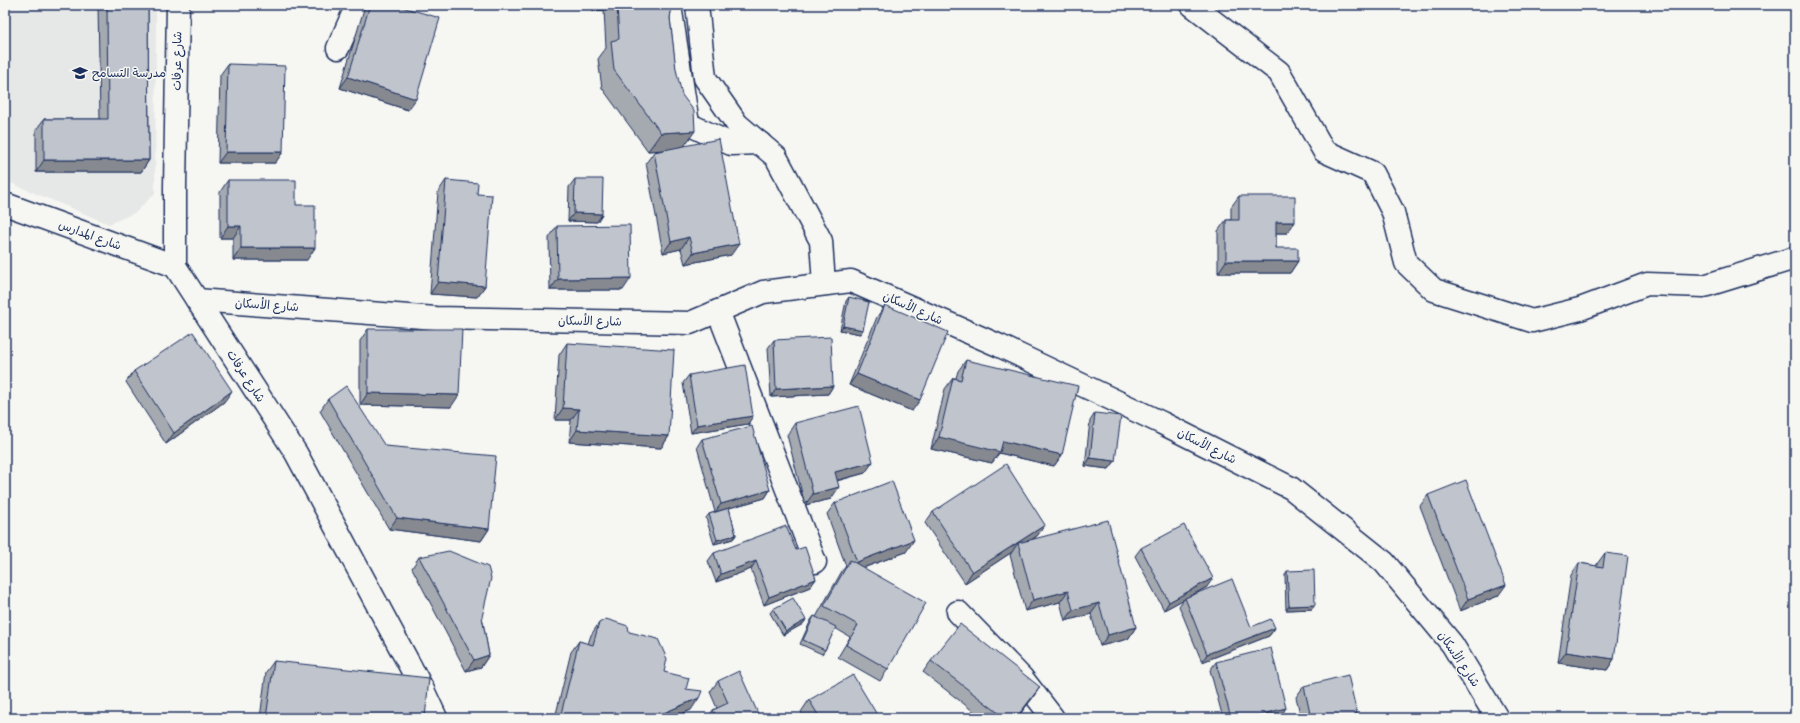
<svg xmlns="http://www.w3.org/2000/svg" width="1800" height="723" font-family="Sriracha,'Playpen Sans Arabic',sans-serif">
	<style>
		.built { fill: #e6e7e7 }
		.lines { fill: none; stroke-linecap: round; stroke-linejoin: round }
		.minor-casing { stroke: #1b2f5e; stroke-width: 25 }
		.minor { stroke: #f6f6f2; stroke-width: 22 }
		.wall { fill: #a5a9b0; stroke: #1b2f5e }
		.shaded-wall { fill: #868990; stroke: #1b2f5e }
		.building { fill: #c0c4cd; stroke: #1b2f5e }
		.labels { text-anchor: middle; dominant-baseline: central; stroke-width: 3; stroke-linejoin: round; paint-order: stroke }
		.street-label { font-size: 12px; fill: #1b2f5e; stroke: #f6f6f2 }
		.poi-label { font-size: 12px; fill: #1b2f5e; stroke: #f6f6f2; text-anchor: start }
	</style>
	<rect width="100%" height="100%" fill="#f6f6f2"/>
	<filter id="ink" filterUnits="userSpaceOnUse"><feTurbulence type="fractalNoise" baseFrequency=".025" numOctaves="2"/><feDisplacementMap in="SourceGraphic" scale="8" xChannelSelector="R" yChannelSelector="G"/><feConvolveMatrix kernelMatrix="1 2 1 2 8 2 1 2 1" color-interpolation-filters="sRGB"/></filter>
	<g filter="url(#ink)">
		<polygon class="built" points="5,5 156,5 155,193 136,212 109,224 6,181 8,142 5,141"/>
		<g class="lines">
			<g class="minor-casing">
				<g id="minor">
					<polyline points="178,5 175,187 175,266 296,453 423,690 436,718"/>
					<polyline points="670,5 688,124 731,144 760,143"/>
					<polyline points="697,5 705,78 737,124 776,157 821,241 824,284"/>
					<polyline points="1192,5 1279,72 1324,151 1373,173 1393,212 1406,263 1434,290 1532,321 1580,309 1647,284 1704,286 1795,258"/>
					<polyline points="338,48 357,5"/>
					<polyline points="5,204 175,266"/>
					<polyline points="197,300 436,318 690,323 763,292 851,281 1000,346 1162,423 1291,488 1384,562 1452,644 1497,718"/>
					<polyline points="718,311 815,562"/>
					<polyline points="958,612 1022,678 1053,718"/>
				</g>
			</g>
			<use href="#minor" class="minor"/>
		</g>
		<g class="wall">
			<polygon points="98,5 148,5 149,160 141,172 36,172 36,130 44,119 100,119"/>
			<polygon points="367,5 395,5 408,110 340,88 364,9"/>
			<polygon points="593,5 672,5 670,18 684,146 731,255 685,264 681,249 663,253 646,163 654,152 662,150 648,151 602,88 598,59 606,48 604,10 593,11"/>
			<polygon points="228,64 283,152 275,163 218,163 220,75"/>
			<polygon points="575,179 602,214 597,222 568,221 569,187"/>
			<polygon points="228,180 296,205 307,260 233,260 233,238 220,238 220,192"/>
			<polygon points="446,180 477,194 485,286 477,297 430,294 438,192"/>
			<polygon points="1239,196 1295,222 1287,233 1276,233 1276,248 1298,261 1290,273 1218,273 1218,231 1226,220 1231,220 1231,207"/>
			<polygon points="557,226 623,290 550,290 549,238"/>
			<polygon points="849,297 860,334 840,330 846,301"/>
			<polygon points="885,305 912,411 849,385 877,317"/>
			<polygon points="368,329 451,407 360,405 360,341"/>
			<polygon points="774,340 833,386 828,394 771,397 768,348"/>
			<polygon points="567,343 669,436 661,448 569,442 571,420 555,420 559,355"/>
			<polygon points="966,360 1062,455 1054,466 999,453 992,463 931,449 945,389 953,378 956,378 958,371"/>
			<polygon points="134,371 224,402 166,444 126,382"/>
			<polygon points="689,375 748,424 691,433 683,383"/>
			<polygon points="328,399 385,446 489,529 481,541 389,529 320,411"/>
			<polygon points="1095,413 1115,461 1109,469 1085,466 1090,421"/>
			<polygon points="795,423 865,473 837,481 831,499 805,505 787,435"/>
			<polygon points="702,439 770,490 765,498 729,508 736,535 733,539 714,544 706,518 709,514 715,512 697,447"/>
			<polygon points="1428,495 1498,596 1460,611 1420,506"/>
			<polygon points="835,503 906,552 863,568 888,669 880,681 838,657 850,637 835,628 825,650 822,654 800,644 811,620 814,616 816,617 842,571 846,566 827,514"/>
			<polygon points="933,512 1045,525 1037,536 1031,540 1136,627 1128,639 1100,646 1091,614 1065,621 1060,602 1025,611 1010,555 1012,552 965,583 925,523"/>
			<polygon points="1141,548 1207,587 1190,596 1251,627 1275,628 1269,636 1202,662 1179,606 1184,599 1164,610 1135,556"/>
			<polygon points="796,550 816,579 810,587 764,605 751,569 716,582 708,561 714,553"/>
			<polygon points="1605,553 1614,659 1607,670 1558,663 1571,575 1579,563 1597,566 1597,564"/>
			<polygon points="419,557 482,617 489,655 481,667 466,671 412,568"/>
			<polygon points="1287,571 1312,609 1286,610 1285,575"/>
			<polygon points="773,609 803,624 783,635 770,613"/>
			<polygon points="599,623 629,632 664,672 686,689 691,710 671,718 555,718 571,652 579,641 588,644 591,635"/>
			<polygon points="274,661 425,718 260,718 266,672"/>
			<polygon points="931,661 1040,687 1017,718 982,718 923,672"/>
			<polygon points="1216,662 1281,716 1272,718 1223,718 1210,670"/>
			<polygon points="718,681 760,718 708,718 713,710 717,708 710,692"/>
			<polygon points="1304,686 1358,718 1301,718 1296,697"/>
			<polygon points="809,700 879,718 805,718 801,712"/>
		</g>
		<g class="shaded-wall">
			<polygon points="598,5 607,5 604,10 593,11"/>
			<polygon points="348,77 416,99 408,110 340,88"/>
			<polygon points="695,131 682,149 648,151 661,133"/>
			<polygon points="226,152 283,152 275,163 218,163"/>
			<polygon points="44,160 149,160 141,172 36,172"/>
			<polygon points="574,213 602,214 597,222 568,221"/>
			<polygon points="1276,222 1295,222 1287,233 1268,233"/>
			<polygon points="228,226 241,226 233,238 220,238"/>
			<polygon points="689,237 681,249 663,253 671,242"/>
			<polygon points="739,244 731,255 685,264 693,253"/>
			<polygon points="241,248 315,248 307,260 233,260"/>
			<polygon points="1226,261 1298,261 1290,273 1218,273"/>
			<polygon points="631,278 623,290 550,290 558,279"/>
			<polygon points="438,282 485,286 477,297 430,294"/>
			<polygon points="843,326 863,330 860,334 840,330"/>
			<polygon points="857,374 920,400 912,411 849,385"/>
			<polygon points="833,386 828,394 771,397 776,389"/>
			<polygon points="232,391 224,402 166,444 174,433"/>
			<polygon points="368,393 459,395 451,407 360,405"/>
			<polygon points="563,408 579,409 571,420 555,420"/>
			<polygon points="753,416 748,424 691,433 697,425"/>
			<polygon points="577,430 669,436 661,448 569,442"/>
			<polygon points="939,437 1003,441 1062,455 1054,466 999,453 992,463 931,449"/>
			<polygon points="1090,458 1115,461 1109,469 1085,466"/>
			<polygon points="873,462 865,473 827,483 835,472"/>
			<polygon points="839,487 831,499 805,505 813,494"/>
			<polygon points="770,490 765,498 715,512 721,504"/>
			<polygon points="397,518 489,529 481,541 389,529"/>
			<polygon points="1045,525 1037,536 1020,547 1018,543 1012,552 965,583 972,572"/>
			<polygon points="736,535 733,539 714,544 717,540"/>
			<polygon points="914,540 906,552 849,573 857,562"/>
			<polygon points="756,561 751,569 716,582 721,574"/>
			<polygon points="1213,578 1207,587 1164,610 1169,602"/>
			<polygon points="816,579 810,587 764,605 769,597"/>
			<polygon points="1506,585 1498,596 1460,611 1468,599"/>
			<polygon points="1068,591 1060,602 1025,611 1033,600"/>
			<polygon points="1099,603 1091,614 1065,621 1073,610"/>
			<polygon points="1315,605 1312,609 1286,610 1289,606"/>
			<polygon points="806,620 803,624 783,635 786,631"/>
			<polygon points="1136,627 1128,639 1100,646 1108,635"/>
			<polygon points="1275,628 1269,636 1202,662 1207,654"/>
			<polygon points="1566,652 1614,659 1607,670 1558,663"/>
			<polygon points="489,655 481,667 466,671 474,660"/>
			<polygon points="1040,687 1032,699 1017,718 1016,718"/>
			<polygon points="699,698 691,710 671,718 652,718"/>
			<polygon points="1286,708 1281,716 1272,718 1247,718"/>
		</g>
		<g class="building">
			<polygon points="107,5 148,5 149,160 44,160 44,119 108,119"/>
			<polygon points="370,5 395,5 440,18 416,99 348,77"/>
			<polygon points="617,5 672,5 670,18 676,69 682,95 694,111 695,131 661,133 614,70 611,41 619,39"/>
			<polygon points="228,64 285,66 283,152 226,152"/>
			<polygon points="719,139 739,244 693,253 689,237 671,242 654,152"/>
			<polygon points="575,179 603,179 602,214 574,213"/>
			<polygon points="228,180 296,180 296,205 315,205 315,248 241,248 241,226 228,226"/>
			<polygon points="446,180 478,183 477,194 492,195 485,286 438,282"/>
			<polygon points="1239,196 1295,196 1295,222 1276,222 1276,248 1298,248 1298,261 1226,261 1226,220 1239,220"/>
			<polygon points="630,225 631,278 558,279 557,226"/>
			<polygon points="849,297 869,302 863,330 843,326"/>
			<polygon points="885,305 948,332 920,400 857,374"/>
			<polygon points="368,329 462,329 459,395 368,393"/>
			<polygon points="193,332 232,391 174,433 134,371"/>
			<polygon points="831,337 833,386 776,389 774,340"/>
			<polygon points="567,343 674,350 669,436 577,430 579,409 563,408"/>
			<polygon points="966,360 1078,386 1062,455 1003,441 1000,452 939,437 953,378 961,380"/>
			<polygon points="745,365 753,416 697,425 689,375"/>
			<polygon points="346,386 385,446 496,456 489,529 397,518 328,399"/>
			<polygon points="859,406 873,462 835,472 839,487 813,494 795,423"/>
			<polygon points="1095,413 1121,416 1115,461 1090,458"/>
			<polygon points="752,426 770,490 721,504 702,439"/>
			<polygon points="1006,464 1045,525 972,572 933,512"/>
			<polygon points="1466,480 1506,585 1468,599 1428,495"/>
			<polygon points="892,481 914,540 857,562 835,503"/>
			<polygon points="729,508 736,535 717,540 709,514"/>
			<polygon points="1108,520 1136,627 1108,635 1099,603 1073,610 1068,591 1033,600 1018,543"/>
			<polygon points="1184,525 1213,578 1169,602 1141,548"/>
			<polygon points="786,526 796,550 805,547 816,579 769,597 756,561 721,574 714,553"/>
			<polygon points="449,551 488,567 491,578 482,617 489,655 474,660 419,557"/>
			<polygon points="1605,553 1628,556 1614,659 1566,652 1579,563 1603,567"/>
			<polygon points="850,560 926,603 888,669 846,645 858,625 824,606"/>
			<polygon points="1314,570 1315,605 1289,606 1287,571"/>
			<polygon points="1232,579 1251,627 1271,619 1275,628 1207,654 1185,598"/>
			<polygon points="793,598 806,620 786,631 773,609"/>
			<polygon points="814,616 836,627 825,650 803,640"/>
			<polygon points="606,619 628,626 629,632 658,639 667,659 664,672 689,678 686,689 702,691 699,698 652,718 560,718 579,641 593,645 599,623"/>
			<polygon points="960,624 1040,687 1016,718 1005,718 931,661"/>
			<polygon points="1271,648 1286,708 1247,718 1231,718 1216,662"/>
			<polygon points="274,661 429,678 425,718 266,718"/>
			<polygon points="739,671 760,718 717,718 713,710 728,703 718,681"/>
			<polygon points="853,675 879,718 820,718 809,700"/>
			<polygon points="1348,675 1358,718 1311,718 1304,686"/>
			<polygon points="1165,715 1166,718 1159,718"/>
		</g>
	</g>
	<defs>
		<g id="school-bare" transform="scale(1.2)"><path d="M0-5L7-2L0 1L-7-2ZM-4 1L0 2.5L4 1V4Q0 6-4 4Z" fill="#1b2f5e" stroke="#f6f6f2" stroke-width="2.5" paint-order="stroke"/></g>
	</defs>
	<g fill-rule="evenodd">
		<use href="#school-bare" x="80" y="73"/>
	</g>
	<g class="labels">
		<g class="street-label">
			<text transform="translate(177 61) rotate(-89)">شارع عرفات</text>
			<text transform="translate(90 235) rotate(20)">شارع المدارس</text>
			<text transform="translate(267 305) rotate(4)">شارع الأسكان</text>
			<text transform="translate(913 308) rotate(24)">شارع الأسكان</text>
			<text transform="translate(590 321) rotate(1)">شارع الأسكان</text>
			<text transform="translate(246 376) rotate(57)">شارع عرفات</text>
			<text transform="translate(1207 446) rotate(27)">شارع الأسكان</text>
			<text transform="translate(1459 659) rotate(56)">شارع الأسكان</text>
		</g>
		<g class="poi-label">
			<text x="92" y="73">مدرسة التسامح</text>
		</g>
	</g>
	<rect width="1800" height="723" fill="none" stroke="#f6f6f2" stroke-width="20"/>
	<rect x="10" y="10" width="1780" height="703" fill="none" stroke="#1b2f5e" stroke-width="1.5" filter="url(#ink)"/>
</svg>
